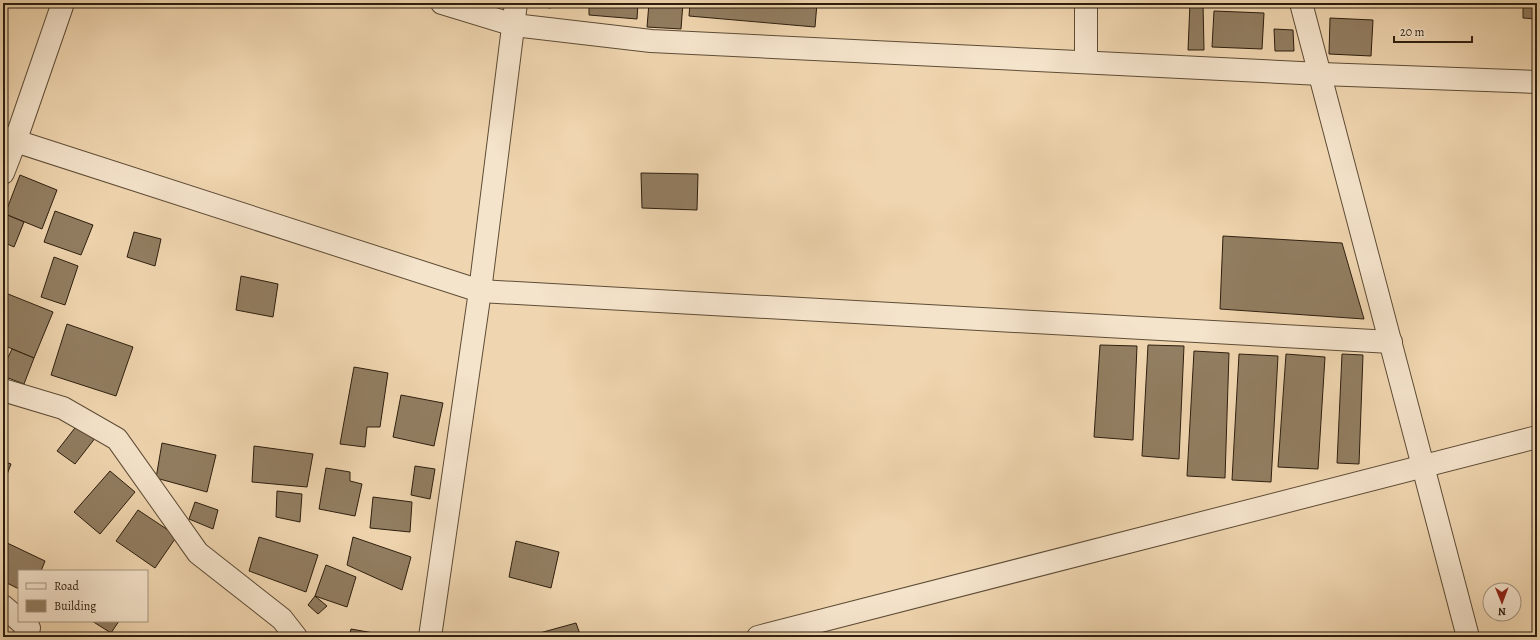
<svg xmlns="http://www.w3.org/2000/svg" width="1540" height="640" font-family="Alegreya,serif">
	<style>
		.building { fill: #927e62; stroke: #2d1e0e }
		.lines { fill: none; stroke-linecap: round; stroke-linejoin: round }
		.minor-casing { stroke: #5e4c36; stroke-width: 24 }
		.minor { stroke: #f5e4cc; stroke-width: 22 }
	</style>
	<rect width="100%" height="100%" fill="#f0d6b0"/>
	<filter id="stains"><feTurbulence type="fractalNoise" baseFrequency=".005" numOctaves="4"/><feColorMatrix values="0 0 0 0 .2 0 0 0 0 .09 0 0 0 0 .02 0 0 0 .5 -.17"/></filter>
	<radialGradient id="worn" r=".72"><stop offset=".6" stop-color="#630" stop-opacity="0"/><stop offset="1" stop-color="#630" stop-opacity=".3"/></radialGradient>
	<g class="building">
		<polygon points="535,3 551,3 551,8 534,6"/>
		<polygon points="589,3 638,3 637,19 589,15"/>
		<polygon points="649,3 683,3 681,29 647,27"/>
		<polygon points="690,3 817,3 815,27 689,16"/>
		<polygon points="1190,3 1203,3 1204,50 1188,50"/>
		<polygon points="1523,3 1537,3 1537,19 1523,18"/>
		<polygon points="1214,11 1264,13 1262,49 1212,47"/>
		<polygon points="1330,18 1373,20 1371,56 1329,54"/>
		<polygon points="1274,29 1293,30 1294,51 1275,51"/>
		<polygon points="641,173 698,174 697,210 642,208"/>
		<polygon points="20,175 57,190 42,229 5,214"/>
		<polygon points="55,211 93,225 81,255 44,242"/>
		<polygon points="5,214 24,222 14,247 3,242 3,218"/>
		<polygon points="134,232 161,239 155,266 127,257"/>
		<polygon points="1223,236 1342,243 1364,319 1220,309"/>
		<polygon points="54,257 78,266 65,305 41,297"/>
		<polygon points="241,276 278,284 273,317 236,310"/>
		<polygon points="3,292 53,312 34,358 3,345"/>
		<polygon points="67,324 133,347 116,396 51,375"/>
		<polygon points="1100,345 1137,346 1133,440 1094,437"/>
		<polygon points="1148,345 1184,346 1179,459 1142,456"/>
		<polygon points="12,349 34,358 24,384 3,376 3,368"/>
		<polygon points="1194,351 1229,353 1225,478 1187,476"/>
		<polygon points="1239,354 1278,356 1271,482 1232,480"/>
		<polygon points="1286,354 1325,357 1318,469 1278,467"/>
		<polygon points="1342,354 1363,355 1359,464 1337,463"/>
		<polygon points="354,367 388,373 380,427 367,427 365,447 340,444"/>
		<polygon points="401,395 443,403 434,446 393,437"/>
		<polygon points="78,424 96,437 75,464 57,451"/>
		<polygon points="162,443 216,455 207,492 156,478"/>
		<polygon points="254,446 313,454 307,487 252,482"/>
		<polygon points="3,461 11,464 3,485"/>
		<polygon points="415,466 435,469 430,499 411,495"/>
		<polygon points="326,468 350,472 350,481 362,484 355,516 319,509"/>
		<polygon points="110,471 135,492 100,534 74,512"/>
		<polygon points="277,491 302,494 300,522 276,517"/>
		<polygon points="373,497 412,502 410,532 370,528"/>
		<polygon points="195,502 218,510 213,529 189,519"/>
		<polygon points="138,510 177,536 155,568 116,541"/>
		<polygon points="259,537 318,555 306,592 249,571"/>
		<polygon points="353,537 411,557 402,590 347,565"/>
		<polygon points="3,541 45,561 41,571 19,571 19,589 3,581"/>
		<polygon points="516,541 559,552 551,588 509,577"/>
		<polygon points="326,565 356,577 347,607 315,596"/>
		<polygon points="315,596 327,606 318,614 308,605"/>
		<polygon points="92,621 119,621 111,633"/>
		<polygon points="576,623 581,637 525,637"/>
		<polygon points="351,629 396,637 349,637"/>
	</g>
	<g class="lines">
		<g class="minor-casing">
			<g id="minor">
				<polyline points="442,3 514,25 651,41 1321,74 1537,82"/>
				<polyline points="1086,3 1086,62"/>
				<polyline points="1301,3 1468,637"/>
				<polyline points="3,137 480,291 1391,342"/>
				<polyline points="3,173 15,142 63,3"/>
				<polyline points="3,390 63,408 117,439 198,553 282,619 296,637"/>
				<polyline points="3,606 19,620"/>
				<polyline points="20,621 29,628 24,637"/>
				<polyline points="430,637 480,291 516,3"/>
				<polyline points="758,637 1537,437"/>
			</g>
		</g>
		<use href="#minor" class="minor"/>
	</g>
	<rect width="1540" height="640" fill="none" stroke="#f0d6b0" stroke-width="16"/>
	<rect x="4" y="4" width="1532" height="632" fill="none" stroke="#2d1e0e" stroke-width="2"/>
	<rect x="8" y="8" width="1524" height="624" fill="none" stroke="#2d1e0e"/>
	<rect x="18" y="570" width="130" height="52" fill="#f5e4cc" stroke="#a59580"/>
	<rect x="26" y="583" width="20" height="6" fill="#f5e4cc" stroke="#a59580"/>
	<text x="54" y="590" font-size="12" fill="#2d1e0e">Road</text>
	<rect x="26" y="600" width="20" height="12" fill="#927e62" stroke="#a59580"/>
	<text x="54" y="610" font-size="12" fill="#2d1e0e">Building</text>
	<g transform="translate(1502 602) rotate(179)"><circle r="19" fill="#f5e4cc" stroke="#a59580"/>
	<path d="M0-3L7 15L0 10L-7 15Z" fill="#8f2418"/>
	<text y="-6" font-size="11" font-weight="bold" text-anchor="middle" fill="#2d1e0e">N</text>
	</g>
	<path d="M1394 36v6h78v-6" fill="none" stroke="#2d1e0e" stroke-width="2"/>
	<text x="1400" y="36" font-size="12" fill="#2d1e0e" stroke="#f5e4cc" stroke-width="3" paint-order="stroke">20 m</text>
	<rect width="100%" height="100%" filter="url(#stains)"/>
	<rect width="100%" height="100%" fill="url(#worn)"/>
</svg>
